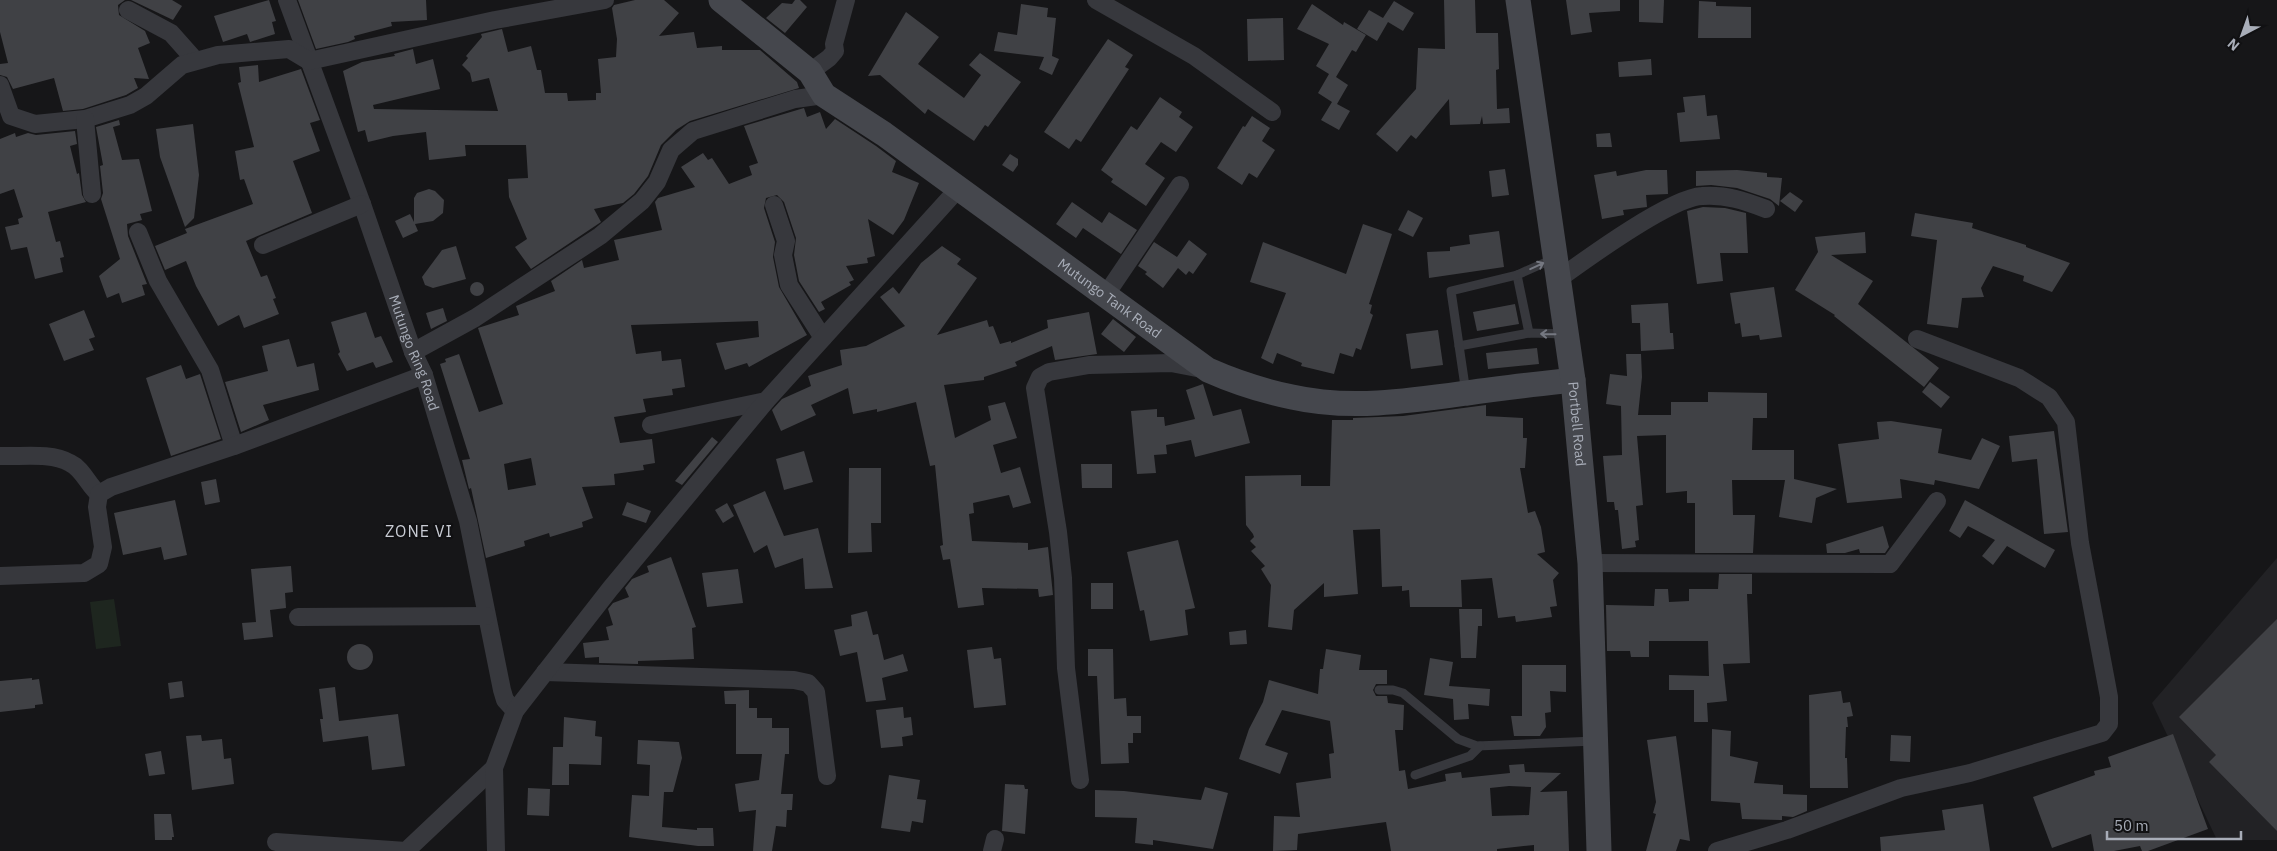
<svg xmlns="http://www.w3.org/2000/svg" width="2277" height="851" font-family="'IBM Plex Sans',sans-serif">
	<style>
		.built { fill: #222225 }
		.green { fill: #1e261f }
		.building { fill: #404145; fill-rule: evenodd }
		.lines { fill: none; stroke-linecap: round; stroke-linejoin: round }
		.lane { stroke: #37383d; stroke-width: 9 }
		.street { stroke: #37383d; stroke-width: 18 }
		.secondary { stroke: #45474d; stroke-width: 25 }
		.oneway { stroke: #757881 }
		.labels { text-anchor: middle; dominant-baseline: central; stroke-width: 4.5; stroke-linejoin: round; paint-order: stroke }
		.street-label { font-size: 14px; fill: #a8adb8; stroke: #111113 }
		.quarter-label { font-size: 16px; letter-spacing: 1px; fill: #c9ccd4; stroke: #111113 }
	</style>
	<rect width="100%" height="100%" fill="#161618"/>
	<polygon class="built" points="2277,558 2277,840 2217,840 2152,703"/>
	<polygon class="green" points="114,599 121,646 96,649 90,602"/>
	<g class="building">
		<polygon points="0,0 125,0 118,5 119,15 145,31 150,43 138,48 149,79 134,78 138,88 126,95 83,109 63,111 54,78 13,89 7,77 0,75 0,64 8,63 0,32"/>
		<polygon points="131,0 172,0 182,6 173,20"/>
		<polygon points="269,0 276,21 272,22 275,34 250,42 247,34 223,42 214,16"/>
		<polygon points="298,0 426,0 427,20 391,22 392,26 354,36 355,39 348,42 316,49"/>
		<polygon points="635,0 664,0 679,13 659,36 694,32 697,48 722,46 722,50 760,50 797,82 799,88 690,121 676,130 661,145 648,176 634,194 623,203 594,209 601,222 531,269 515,247 527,239 509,197 508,179 528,178 526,145 465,145 466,156 429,160 426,132 393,136 368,142 365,130 358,132 343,71 362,62 395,56 394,54 413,49 416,64 433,59 440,89 373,105 374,109 498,111 489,78 472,82 470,73 462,65 468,58 466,56 482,37 481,34 502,29 508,52 531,46 537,70 541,70 545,93 567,93 568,101 596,100 596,93 601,93 598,59 616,57 617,39 612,8 614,5"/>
		<polygon points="795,0 800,0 807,7 785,33 766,18 782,3 792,4"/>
		<polygon points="1444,0 1475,0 1476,33 1498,33 1499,69 1496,70 1497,109 1509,108 1510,123 1483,124 1482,116 1480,124 1450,125 1449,99 1416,139 1411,135 1397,152 1376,134 1416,89 1418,48 1445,49"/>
		<polygon points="1566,0 1620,0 1620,11 1589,13 1592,32 1571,35"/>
		<polygon points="1639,0 1664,0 1663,23 1639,22"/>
		<polygon points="1394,1 1414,13 1403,31 1388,22 1377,41 1357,29 1369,10 1383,18"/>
		<polygon points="1699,1 1716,2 1716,6 1751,7 1751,38 1698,38"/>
		<polygon points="1021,4 1048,8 1047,17 1056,18 1052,56 1059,59 1052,75 1039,69 1044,57 994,51 998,32 1017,35"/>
		<polygon points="1312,4 1343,25 1344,22 1366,35 1356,52 1352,50 1336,77 1348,85 1337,104 1350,111 1339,130 1321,120 1332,102 1318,93 1329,74 1316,66 1329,44 1297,29"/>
		<polygon points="906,12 939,37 918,64 964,98 981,75 969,65 980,53 1021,82 988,127 985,125 974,141 928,109 925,114 880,75 868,76"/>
		<polygon points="1283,18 1284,60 1248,61 1247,19"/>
		<polygon points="1108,39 1133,55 1125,67 1129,69 1081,142 1076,139 1069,149 1044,132"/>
		<polygon points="1651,59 1652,75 1619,77 1618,62"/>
		<polygon points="258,65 259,82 301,69 320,120 310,123 320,151 293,161 312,213 246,241 261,277 267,275 276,298 273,299 279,314 244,328 239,315 218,326 196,286 186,261 165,270 155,246 187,233 185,229 253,204 244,179 240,180 235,151 254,147 238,83 241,82 239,67"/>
		<polygon points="1705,95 1707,116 1717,115 1720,139 1680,142 1677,113 1685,112 1683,97"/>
		<polygon points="1160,97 1182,112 1179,117 1193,127 1176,152 1161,142 1145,164 1165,178 1146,206 1111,182 1113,179 1101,170 1131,126 1137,130"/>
		<path d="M804,108L807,117L820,112L826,129L835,119L876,146L896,161L892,172L919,183L904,220L893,235L868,219L875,256L867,258L868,263L846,266L854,280L849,282L851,285L821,302L825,309L819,312L799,281L794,255L796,238L784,202L777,195L766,198L764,208L775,242L773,257L779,287L807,335L749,367L747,363L725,370L716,343L759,337L758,321L631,325L636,354L661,351L662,361L681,359L685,387L672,389L673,395L643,399L646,412L614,417L620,443L652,439L655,463L643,465L644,470L614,474L615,485L582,487L593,518L582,522L583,527L550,537L549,533L524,541L525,546L486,558L471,488L469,489L462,460L470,459L440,364L446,362L445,359L459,354L479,412L503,404L478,328L519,315L516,306L555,291L551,281L582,260L584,268L619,260L614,240L662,230L655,202L658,198L695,187L681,167L703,153L708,160L712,158L729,184L752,175L749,166L758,163L744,126ZM531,458L536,485L508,490L504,464Z"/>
		<polygon points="1252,116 1270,128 1262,141 1275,150 1257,178 1249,173 1242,185 1217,168 1243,126 1245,127"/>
		<polygon points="119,120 120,125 113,127 122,160 139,159 152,211 140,214 142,220 127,224 128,236 147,284 142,285 145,295 122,303 119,293 107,298 99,276 120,259 101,199 103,193 100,166 103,165 96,127"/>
		<polygon points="193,124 199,175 194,218 185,227 160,157 156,129"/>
		<polygon points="75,131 77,144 70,146 77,174 79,173 82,195 86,202 48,212 56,242 60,241 64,257 60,258 63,272 35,279 27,247 11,250 5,227 19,224 18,219 23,217 14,189 0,194 0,139 15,133 16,137 28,133 36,135"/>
		<polygon points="1610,133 1612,147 1597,147 1596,134"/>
		<polygon points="1010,154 1018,159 1018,165 1013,172 1002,165"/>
		<polygon points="1505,169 1509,195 1492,197 1489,171"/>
		<polygon points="1646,170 1667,170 1668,194 1646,195 1647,207 1623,210 1624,215 1602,219 1594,175 1616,171 1617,176"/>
		<polygon points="1737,170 1767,173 1767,177 1782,178 1779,206 1770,199 1737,188 1711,185 1696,186 1696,171"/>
		<polygon points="429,189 435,191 444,200 443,213 433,221 415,224 418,231 403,238 395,221 410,214 414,222 414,198 417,193"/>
		<polygon points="1790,192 1803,201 1795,212 1780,201"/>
		<polygon points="1072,202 1102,223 1109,212 1137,230 1121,254 1083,228 1076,238 1056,224"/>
		<polygon points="1703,207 1725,208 1746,213 1748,253 1720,253 1723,281 1697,284 1687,211"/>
		<polygon points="1408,210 1423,218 1413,237 1398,230"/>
		<polygon points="1915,213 1973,223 1972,228 2026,245 2026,247 2070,263 2052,292 2023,281 2024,276 1993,266 1981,288 1984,297 1962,298 1958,328 1927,324 1937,240 1911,236"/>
		<polygon points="1363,224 1392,234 1369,304 1372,305 1370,313 1373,315 1361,350 1356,348 1353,357 1340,353 1334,374 1301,366 1302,363 1277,353 1273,364 1261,358 1286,293 1250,282 1263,242 1346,274"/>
		<polygon points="1499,231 1504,267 1429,278 1427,252 1450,251 1450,247 1470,244 1469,235"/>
		<polygon points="1865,232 1866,253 1831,255 1873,281 1858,304 1939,368 1924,387 1834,316 1835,315 1795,290 1818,252 1815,237"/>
		<polygon points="1189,240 1207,254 1193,274 1189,271 1186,275 1178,268 1163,288 1145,274 1147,272 1138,266 1154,242 1177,257"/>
		<polygon points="456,246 466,279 433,288 425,285 422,277 442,250"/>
		<polygon points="942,246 961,259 957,264 977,278 937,335 987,320 989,327 993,326 1000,344 1011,341 1011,343 1048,328 1047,320 1089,312 1097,354 1055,360 1052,346 1015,362 1017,366 984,377 984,380 944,385 955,438 991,420 988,406 1005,402 1017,438 993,445 1001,473 1020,467 1031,503 1013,508 1009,495 973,503 974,513 969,514 972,541 1028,543 1028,550 1048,547 1053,595 1039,597 1038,589 982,588 984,605 958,608 950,559 943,560 940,546 943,545 935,465 930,466 916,402 877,412 877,409 853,414 848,388 811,405 816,415 781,431 772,410 782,399 811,386 808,376 842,365 840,350 866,346 905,326 880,297 893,287 899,294 921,263"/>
		<circle cx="477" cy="289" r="7"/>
		<polygon points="1774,287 1782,337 1760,340 1759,335 1742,337 1740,323 1735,324 1730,293"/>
		<polygon points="1668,303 1670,333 1673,333 1674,349 1641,351 1640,323 1632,323 1631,305"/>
		<polygon points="1515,304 1519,324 1477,331 1473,312"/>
		<polygon points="443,308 447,321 431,329 426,313"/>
		<polygon points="84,310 95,337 89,339 94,350 64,361 49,324"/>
		<polygon points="366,312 375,338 381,336 393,362 376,368 373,362 347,371 338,354 340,352 331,322"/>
		<polygon points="1113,319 1136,337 1124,352 1101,334"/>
		<polygon points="1438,330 1443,365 1411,369 1406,334"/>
		<polygon points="289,339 297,367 314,363 319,390 263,405 269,420 241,432 225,382 268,371 262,346"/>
		<polygon points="1537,348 1539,364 1488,369 1486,353"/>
		<polygon points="1626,354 1641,354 1642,377 1638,415 1671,415 1671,402 1708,402 1708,392 1767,393 1767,418 1753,418 1752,450 1794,450 1794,479 1837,489 1816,498 1812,523 1779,517 1785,480 1732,480 1733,515 1755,515 1753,553 1695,553 1695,503 1687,503 1687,491 1666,493 1666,435 1637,436 1643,505 1636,506 1639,540 1635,541 1636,547 1622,549 1618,510 1615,510 1614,502 1607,502 1603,456 1622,455 1621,406 1606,404 1610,374 1627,376"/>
		<polygon points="181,365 186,379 200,374 221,439 171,456 146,378"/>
		<polygon points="1930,382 1950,397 1941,408 1922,392"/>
		<polygon points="1203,384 1213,416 1241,409 1250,443 1195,457 1191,440 1166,445 1167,454 1154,455 1156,473 1137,474 1131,411 1157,409 1157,417 1164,417 1165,426 1195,419 1186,390"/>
		<polygon points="1486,405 1486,416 1523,418 1523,438 1527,438 1525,468 1520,468 1528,513 1535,511 1541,527 1545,552 1537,554 1559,573 1553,580 1557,606 1550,607 1552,617 1516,622 1515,616 1498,618 1492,578 1461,580 1462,607 1410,607 1409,590 1402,591 1402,586 1382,587 1380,529 1353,530 1358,594 1324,597 1324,583 1294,610 1292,630 1268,627 1271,585 1261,569 1265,566 1251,551 1256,547 1250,541 1254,537 1253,534 1246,525 1245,476 1301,475 1301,486 1330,486 1332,420 1353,420 1353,418 1403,416"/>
		<polygon points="1891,421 1942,429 1938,453 1971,460 1982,438 2000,446 1979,489 1935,480 1934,485 1900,479 1902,498 1847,503 1838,444 1879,439 1877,422"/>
		<polygon points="2054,431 2068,532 2044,534 2037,459 2012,462 2009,436"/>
		<polygon points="712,437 718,442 682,485 675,481"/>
		<polygon points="804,451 813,482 784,490 776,459"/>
		<polygon points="1081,464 1112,464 1112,488 1082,488"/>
		<polygon points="849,468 881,468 881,523 871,523 872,552 848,553"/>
		<polygon points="216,479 220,502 205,505 201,482"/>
		<polygon points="765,491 784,536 818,528 833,588 805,589 803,558 775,568 767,545 754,553 733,505"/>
		<polygon points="175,500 187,555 164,560 161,547 123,555 114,513"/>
		<polygon points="1965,500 2055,550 2045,568 2007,546 1993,565 1982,556 1995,540 1968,526 1960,538 1949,531"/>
		<polygon points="627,502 651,511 646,523 622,515"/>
		<polygon points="727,503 734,516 723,523 715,510"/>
		<polygon points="1883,526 1889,547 1885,553 1860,553 1859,549 1845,553 1827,553 1826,544"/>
		<polygon points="1178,540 1195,608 1185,610 1188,635 1150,641 1144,610 1140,611 1127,552"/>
		<polygon points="671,557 696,627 692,628 694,659 638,661 638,664 599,663 599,657 585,658 583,643 609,640 606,627 613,625 608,609 613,603 629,597 625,588 632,579 649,572 647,566"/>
		<polygon points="291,566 293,592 285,593 286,608 270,610 273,637 244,640 242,623 256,622 251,569"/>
		<polygon points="738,569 743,603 707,607 702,573"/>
		<polygon points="1719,574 1752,574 1752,594 1747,594 1750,663 1723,664 1727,701 1707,703 1708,722 1694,722 1694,690 1669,690 1669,675 1709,676 1708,641 1649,641 1649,657 1631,657 1630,651 1607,651 1606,605 1654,606 1655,589 1668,589 1669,602 1689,601 1689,589 1718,589"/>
		<rect x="1091" y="583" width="22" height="26"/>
		<polygon points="1459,609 1482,609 1482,626 1478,626 1476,658 1461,658"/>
		<polygon points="867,611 873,635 878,634 884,660 903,654 908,671 882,678 886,700 866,702 857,652 840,656 834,630 852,626 851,615"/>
		<polygon points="2277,619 2277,831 2209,762 2216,755 2179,717"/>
		<polygon points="1246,630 1247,644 1230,645 1229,632"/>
		<circle cx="360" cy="657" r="13"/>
		<polygon points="992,647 994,659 1001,658 1006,705 974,708 967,650"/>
		<polygon points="1088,649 1113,649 1114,699 1126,698 1127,716 1141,716 1141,733 1133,733 1133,743 1128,743 1129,763 1101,764 1097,676 1088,676"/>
		<path d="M1326,649L1361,655L1359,670H1387V684H1376L1373,690L1376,696H1387L1388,703L1404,705L1403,730H1395L1399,771L1405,770L1408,789L1446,781L1445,774L1461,772L1462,778L1510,773L1509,765L1524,764L1525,772L1561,773L1540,792L1567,791L1569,851H1534V845L1497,849V851H1391L1386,822L1298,834L1297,850L1273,851L1274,816L1300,817L1296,783L1331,778L1329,754L1334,753L1330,721L1282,710L1265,745L1288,753L1280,774L1239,759L1249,729L1263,702L1269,680L1318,694L1320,669H1323ZM1509,786L1531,787L1529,815L1492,816L1490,788Z"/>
		<polygon points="1430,658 1453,662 1449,686 1490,689 1489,706 1468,704 1469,719 1454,720 1453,699 1424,695"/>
		<polygon points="1522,665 1566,665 1566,692 1550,691 1551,712 1545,713 1546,727 1540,736 1514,736 1511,716 1522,716"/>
		<polygon points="32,678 32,680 39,679 43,704 35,705 35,708 0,712 0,681"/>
		<polygon points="182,681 184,697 170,699 168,683"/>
		<polygon points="335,687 339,721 398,714 405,766 372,770 368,736 323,742 320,719 323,719 319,689"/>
		<polygon points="749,690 749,708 757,708 757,718 772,718 772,728 789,728 789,754 785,754 781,794 793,794 792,810 787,810 786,827 776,826 772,851 753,851 756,810 739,812 735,784 759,780 762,754 736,754 736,704 725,704 724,691"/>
		<polygon points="1841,691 1843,703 1850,702 1853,716 1847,717 1848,727 1846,727 1845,758 1847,758 1848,788 1810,788 1809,695"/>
		<polygon points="903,707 904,718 911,717 913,735 902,737 903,746 881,748 876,710"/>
		<polygon points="564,717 596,721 595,736 602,737 601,765 569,764 569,785 552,785 553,747 563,747"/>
		<polygon points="1712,729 1731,731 1730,756 1758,762 1754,783 1783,785 1783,794 1807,795 1807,811 1793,817 1782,816 1782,820 1742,819 1740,803 1711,801"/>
		<polygon points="2173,734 2208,829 2148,851 2142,851 2140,846 2114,851 2094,851 2091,834 2052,848 2033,797 2095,775 2094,771 2111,767 2108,757"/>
		<polygon points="201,735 202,741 222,739 224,759 231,758 234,784 192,790 186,736"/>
		<polygon points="1891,735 1911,736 1910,762 1890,761"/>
		<polygon points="1676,736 1690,841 1680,839 1676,851 1646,851 1656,814 1653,813 1656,802 1647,740"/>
		<polygon points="638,740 679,742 682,758 673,792 664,792 662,827 697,830 697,828 713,828 714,846 698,846 629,837 632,795 649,796 650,765 637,764"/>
		<polygon points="161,751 165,774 149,776 145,754"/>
		<polygon points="889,775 920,780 917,799 926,800 923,823 912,821 910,832 881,828"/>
		<polygon points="1005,784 1024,785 1025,789 1028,789 1025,834 1002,831"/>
		<polygon points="1205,787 1228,793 1213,849 1153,840 1153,845 1135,843 1137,818 1095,817 1095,790 1124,791 1201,800"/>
		<polygon points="528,788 550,789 549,816 527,815"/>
		<polygon points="1983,804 1990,851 1881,851 1880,837 1945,830 1942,810"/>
		<polygon points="154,814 171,814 174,837 172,837 172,840 155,840"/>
	</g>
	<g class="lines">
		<g class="lane">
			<polyline points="1517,275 1529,333"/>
			<polyline points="1459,346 1529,333 1566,334"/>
			<polyline points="1466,393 1451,291 1517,275 1553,259"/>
			<polyline points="1379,690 1393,690 1403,693 1458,739 1477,746 1595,741"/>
			<polyline points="1415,775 1470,756 1480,746"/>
		</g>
		<g class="street">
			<path id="s1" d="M287,0L362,204L413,352L424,375L468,521L502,690L505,700L515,711"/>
			<polyline points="1096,0 1194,56 1272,112"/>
			<polyline points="128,10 171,33 195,60"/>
			<polyline points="810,72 829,58 835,51 834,44 846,0"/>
			<polyline points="0,85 11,116 35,124 85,119 130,105 146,96 182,65 218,55 289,49 309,61 495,20 605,0"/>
			<polyline points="85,119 92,194"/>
			<polyline points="774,205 786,241 783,255 789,285 823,338"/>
			<polyline points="138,232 158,281 210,370 234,446"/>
			<polyline points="263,245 362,204"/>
			<path d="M1560,278C1589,257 1670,198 1702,196C1725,194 1745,201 1766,209"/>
			<polyline points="1105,296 1180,185"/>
			<polyline points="413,352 475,318 600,236 642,201 657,182 671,150 693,131 795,99 824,95"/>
			<polyline points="651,425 766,401"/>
			<path d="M0,456C21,457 51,452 70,463C83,469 88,485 99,494"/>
			<polyline points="1590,563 1890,564 1937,501"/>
			<polyline points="0,576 84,573 99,564 103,547 97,507 99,494 111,487 234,446 424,375"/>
			<polyline points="298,617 486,616"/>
			<polyline points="545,672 794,680 808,683 816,692 827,776"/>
			<polyline points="1080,780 1066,668 1063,578 1058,532 1035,388 1040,377 1049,372 1089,365 1171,363 1202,369"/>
			<polyline points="276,842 406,851 494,768"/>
			<polyline points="496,851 494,768 515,711 610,589 766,401 958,189"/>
			<polyline points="992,851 995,839"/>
			<polyline points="1717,851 1787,830 1901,788 1970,773 2102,733 2109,724 2109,697 2080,543 2066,422 2049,397 2019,378 1917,339"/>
		</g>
		<g class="secondary">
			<path id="s2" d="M721,0L810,72L824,95L884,134L1208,370C1235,382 1263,391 1292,397C1349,410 1410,401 1467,393C1502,388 1538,384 1573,380"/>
			<path id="s3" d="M1518,0L1573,380L1590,563L1599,851"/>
		</g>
	</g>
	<defs><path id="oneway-shaft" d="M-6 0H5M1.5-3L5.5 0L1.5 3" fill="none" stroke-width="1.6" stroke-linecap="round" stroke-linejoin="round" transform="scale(1.25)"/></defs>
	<g class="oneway">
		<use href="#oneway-shaft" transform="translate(1537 266) rotate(-25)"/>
		<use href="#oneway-shaft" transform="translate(1548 334) rotate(-179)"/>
	</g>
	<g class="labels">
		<g class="street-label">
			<text stroke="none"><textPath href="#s2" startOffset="492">Mutungo Tank Road</textPath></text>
			<text stroke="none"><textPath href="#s1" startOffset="375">Mutungo Ring Road</textPath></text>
			<text stroke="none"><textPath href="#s3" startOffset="428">Portbell Road</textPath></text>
		</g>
		<g class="quarter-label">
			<text x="419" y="531">ZONE VI</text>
		</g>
	</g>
	<g transform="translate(2242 35) rotate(221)" stroke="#111113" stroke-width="4" paint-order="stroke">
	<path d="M0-4L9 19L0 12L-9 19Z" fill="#a8adb8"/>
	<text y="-8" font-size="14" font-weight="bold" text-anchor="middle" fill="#a8adb8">N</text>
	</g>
	<path d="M2107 831v8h134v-8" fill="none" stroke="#a8adb8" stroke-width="2.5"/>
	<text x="2114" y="831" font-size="15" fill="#a8adb8" stroke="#111113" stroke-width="4" paint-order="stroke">50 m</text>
</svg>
